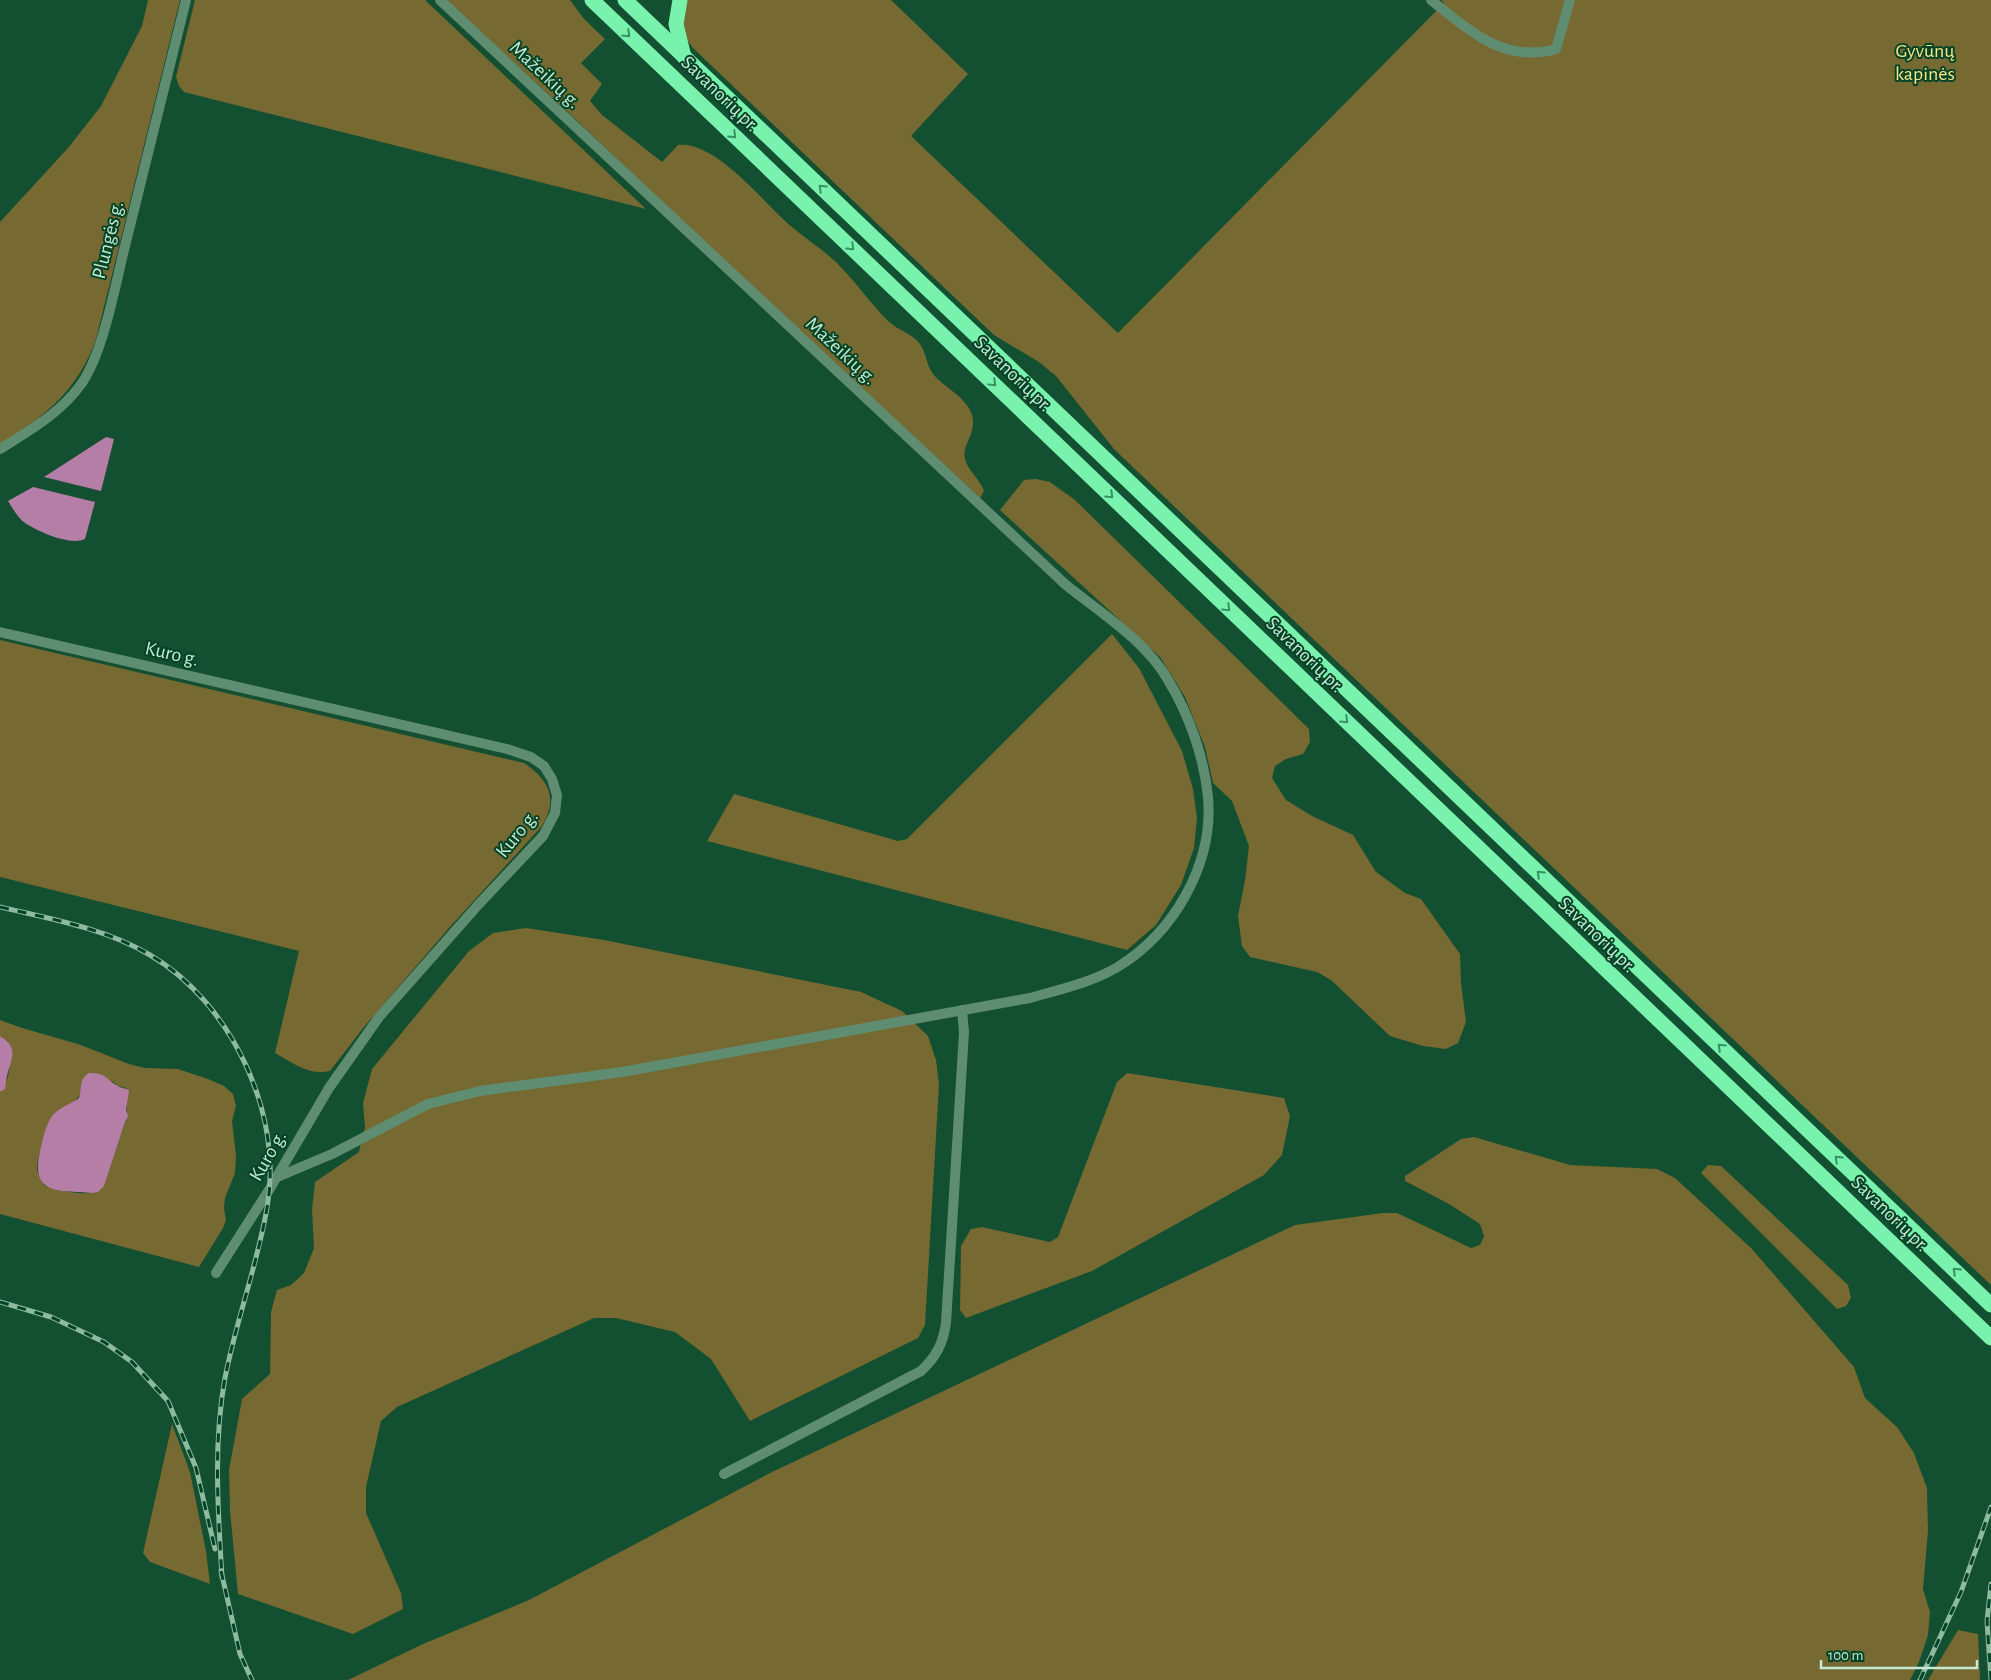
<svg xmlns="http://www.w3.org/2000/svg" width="1991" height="1680" font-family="'Alegreya Sans',sans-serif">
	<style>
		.green { fill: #766932; fill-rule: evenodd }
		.water { fill: #b57ea7 }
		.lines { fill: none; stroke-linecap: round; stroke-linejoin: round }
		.street { stroke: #5f8d71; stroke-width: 10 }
		.highway { stroke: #78f2ad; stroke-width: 15 }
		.rail-casing { stroke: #8ebaa0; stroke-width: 5 }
		.rail { stroke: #034426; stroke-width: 3; stroke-dasharray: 9; stroke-linecap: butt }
		.oneway { stroke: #389263 }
		.labels { text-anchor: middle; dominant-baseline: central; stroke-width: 4; stroke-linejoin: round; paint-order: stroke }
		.park-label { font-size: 20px; fill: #fae486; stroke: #034426 }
		.street-label { font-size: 20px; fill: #c6ead2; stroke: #034426 }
	</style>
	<rect width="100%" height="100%" fill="#134f31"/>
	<g class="green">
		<path d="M148,0H180L96,339C78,390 45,417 0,444V222L68,148L101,106L142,26Z"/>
		<polygon points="195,0 425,0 646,209 184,92 179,86 176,77"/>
		<path d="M446,0H570L584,19L605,39L581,63L602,84L590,101L602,115L662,162L678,145C717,141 763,203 792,227C806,239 822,249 836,262C855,281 870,303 889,322C898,330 913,334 920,344C927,354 926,365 933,374C944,387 964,396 971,412C979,432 961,444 965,459C968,471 980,479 984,491L980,498L734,270L571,115Z"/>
		<path d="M684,0H891L968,74L911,136L1118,333L1444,3L1441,0H1991V1285L1114,449L1056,376L1039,362L994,335L693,48C679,31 682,22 684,0Z"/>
		<polygon points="1036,479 1050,482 1075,500 1309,729 1310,742 1303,754 1286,759 1275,766 1272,778 1286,800 1312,816 1353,835 1376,872 1405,893 1421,899 1460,954 1461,983 1466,1022 1458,1043 1446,1049 1423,1046 1390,1036 1331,980 1317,972 1250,957 1242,946 1238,916 1245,880 1249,846 1232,801 1213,783 1205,747 1185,697 1160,657 1000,510 1024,480"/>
		<polygon points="1112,634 1139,668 1182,751 1193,789 1197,818 1194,848 1181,885 1156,925 1127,950 707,841 734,794 898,841 907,839"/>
		<path d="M0,640L524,763C548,779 559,798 542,826L449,928L364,1027L330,1071C309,1076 293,1063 275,1053L299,951L0,877Z"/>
		<polygon points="526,928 604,940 861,992 902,1011 928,1036 936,1060 939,1085 925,1325 918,1338 750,1421 711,1359 675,1332 616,1318 594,1318 397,1407 381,1421 366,1487 366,1513 401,1593 403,1609 353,1634 238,1594 230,1511 229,1470 242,1399 270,1374 271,1312 277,1290 291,1285 304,1273 314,1248 312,1209 315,1182 359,1152 365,1127 363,1103 372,1069 469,951 493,933"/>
		<path d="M0,1020L22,1028L78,1044L129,1064L145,1068L178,1069L208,1079L224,1086L233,1094L236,1106L232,1121L236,1156L235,1173L225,1198L224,1208L226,1220L223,1228L199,1267L0,1214V1091H2C12,1073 10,1060 7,1041L0,1036ZM112,1081L118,1086L126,1088L127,1120L124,1125L104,1185C102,1187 100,1190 98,1191C89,1197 53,1190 44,1185L37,1170L38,1159L46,1128L55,1113L75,1101L81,1093Z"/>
		<polygon points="1127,1073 1284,1098 1290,1116 1282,1155 1264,1175 1092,1271 966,1318 960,1310 961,1246 971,1229 982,1227 1050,1242 1058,1237 1117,1082"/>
		<polygon points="1474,1137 1570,1165 1657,1169 1675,1178 1751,1248 1854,1367 1865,1398 1897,1427 1914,1453 1927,1488 1928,1531 1923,1589 1930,1612 1928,1635 1919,1662 1910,1680 348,1680 423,1644 529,1600 772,1472 1295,1225 1383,1213 1397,1213 1471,1248 1480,1245 1484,1236 1480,1224 1449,1204 1405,1181 1405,1176 1461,1139"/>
		<polygon points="1708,1165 1721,1166 1848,1285 1851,1298 1846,1306 1837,1309 1701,1173"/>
		<polygon points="172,1424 190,1472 206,1551 210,1584 150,1562 143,1553"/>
		<polygon points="1958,1630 1978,1634 1980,1680 1928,1680"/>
	</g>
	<g class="water">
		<polygon points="106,437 114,439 101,491 44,477"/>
		<path d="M33,487L95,502L85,539C70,546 39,532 25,523C18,518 13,509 8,501Z"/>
		<path d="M0,1036C20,1048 11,1059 7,1076C6,1080 6,1084 5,1089L2,1091H0Z"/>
		<path d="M89,1073C107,1073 105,1079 118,1086C122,1089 125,1087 129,1091L126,1110L128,1116L124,1125L104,1186L98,1192L92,1193C59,1190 30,1196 40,1151C43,1139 45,1125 53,1115C60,1107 71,1104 79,1098C82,1089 79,1078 89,1073Z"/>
	</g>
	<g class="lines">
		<g class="street">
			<path d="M1431,0C1469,30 1504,64 1556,49L1570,0"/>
			<path d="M0,449C30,430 61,413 82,383C104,350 115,286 125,246C145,164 165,82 186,0"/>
			<polyline points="0,632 507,749 531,757 544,766 552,779 557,795 555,813 543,836 478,905 379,1017 329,1088 269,1190 216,1273"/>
			<path d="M275,1178L332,1154L428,1104L480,1091L622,1072L1030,998C1058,990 1090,983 1116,968C1173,934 1214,865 1208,797C1204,757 1189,714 1168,680C1147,642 1100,612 1066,585L440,0"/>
			<path d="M724,1474L921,1371C936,1357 943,1344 946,1323L964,1032L962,1010"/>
		</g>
		<g class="highway">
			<path d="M592,0C1059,445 1523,893 1991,1338"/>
			<polyline points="625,0 1991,1305"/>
			<polyline points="680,0 676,24 684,57"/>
		</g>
		<g class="rail-casing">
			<g id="rail">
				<path d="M0,907C51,919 104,928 150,955C232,1003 284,1115 267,1208C257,1266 236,1321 225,1378C213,1443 218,1511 222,1577"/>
				<polyline points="0,1302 51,1317 104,1342 132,1362 168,1401 196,1468 215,1549"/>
				<polyline points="221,1571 240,1654 252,1680"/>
				<polyline points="1920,1680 1961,1592 1991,1507"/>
				<polyline points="1991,1680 1987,1621 1991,1584"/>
			</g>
		</g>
		<use href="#rail" class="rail"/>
	</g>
	<defs><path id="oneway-chevron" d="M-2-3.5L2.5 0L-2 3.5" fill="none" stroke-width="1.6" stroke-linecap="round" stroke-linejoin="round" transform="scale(1.25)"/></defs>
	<g class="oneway">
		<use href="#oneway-chevron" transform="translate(627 34) rotate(44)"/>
		<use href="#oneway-chevron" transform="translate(733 135) rotate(44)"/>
		<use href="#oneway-chevron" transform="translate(822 188) rotate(-136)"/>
		<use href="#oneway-chevron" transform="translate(851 247) rotate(44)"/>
		<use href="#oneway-chevron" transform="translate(993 383) rotate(44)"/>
		<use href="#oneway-chevron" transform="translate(1110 495) rotate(44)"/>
		<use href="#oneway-chevron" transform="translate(1227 608) rotate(44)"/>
		<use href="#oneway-chevron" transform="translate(1345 720) rotate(44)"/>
		<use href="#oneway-chevron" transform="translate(1540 874) rotate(-136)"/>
		<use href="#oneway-chevron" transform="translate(1721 1047) rotate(-136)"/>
		<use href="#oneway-chevron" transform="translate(1838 1159) rotate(-136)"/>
		<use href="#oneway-chevron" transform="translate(1956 1271) rotate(-136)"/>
	</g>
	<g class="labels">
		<g class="park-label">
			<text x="1925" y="51">Gyvūnų<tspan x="1925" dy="23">kapinės</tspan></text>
		</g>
		<g class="street-label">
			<text transform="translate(545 75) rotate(43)">Mažeikių g.</text>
			<text transform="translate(720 94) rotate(44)">Savanorių pr.</text>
			<text transform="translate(108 240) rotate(-76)">Plungės g.</text>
			<text transform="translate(841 351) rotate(43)">Mažeikių g.</text>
			<text transform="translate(1013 374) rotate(44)">Savanorių pr.</text>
			<text transform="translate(172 654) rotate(13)">Kuro g.</text>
			<text transform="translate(1305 655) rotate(44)">Savanorių pr.</text>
			<text transform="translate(517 834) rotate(-51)">Kuro g.</text>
			<text transform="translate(1597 935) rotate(44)">Savanorių pr.</text>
			<text transform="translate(268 1156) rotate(-60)">Kuro g.</text>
			<text transform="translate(1890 1214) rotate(44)">Savanorių pr.</text>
		</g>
	</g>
	<path d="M1821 1660v8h156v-8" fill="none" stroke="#c6ead2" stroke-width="2.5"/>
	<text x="1828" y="1660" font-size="15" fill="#c6ead2" stroke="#034426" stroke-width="4" paint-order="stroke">100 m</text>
</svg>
